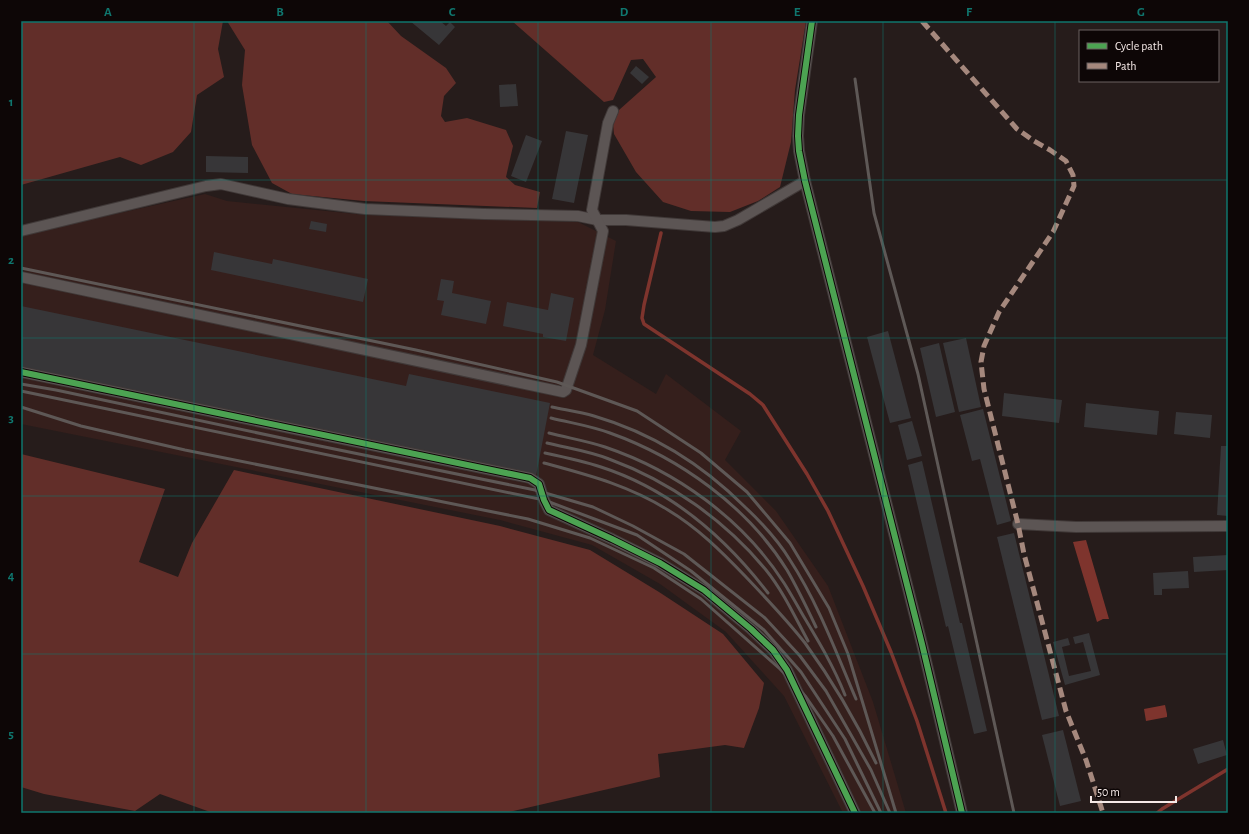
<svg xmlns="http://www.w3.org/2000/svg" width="1249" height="834" font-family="'Alegreya Sans',sans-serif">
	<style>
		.built { fill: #351f1c }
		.green { fill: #622e29 }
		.water { fill: #7e342d }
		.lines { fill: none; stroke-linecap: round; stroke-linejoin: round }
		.stream { stroke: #7e342d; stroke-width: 3.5 }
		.building { fill: #373638 }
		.minor-casing { stroke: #403938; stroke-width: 12 }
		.minor { stroke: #5c5554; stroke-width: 10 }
		.rail { stroke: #5e5856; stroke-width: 3 }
		.quiet { stroke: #a5887d; stroke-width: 5; stroke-dasharray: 10 5; stroke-linecap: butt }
		.cycleway-casing { stroke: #0d0606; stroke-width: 8 }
		.cycleway { stroke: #4ca352; stroke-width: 6 }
		.grid { fill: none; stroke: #0f766e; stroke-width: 1; stroke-opacity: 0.55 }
		.neatline { fill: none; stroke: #0f766e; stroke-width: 1.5 }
		.grid-label { font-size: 13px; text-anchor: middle; font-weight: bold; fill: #0f766e }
	</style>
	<rect width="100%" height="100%" fill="#261c1b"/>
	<polygon class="built" points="205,194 227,201 366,215 578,222 616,241 605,310 593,355 656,394 666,374 741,431 725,460 776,511 828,586 873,702 906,813 843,813 784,696 726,632 660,584 592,545 500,520 21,424 21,235"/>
	<g class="green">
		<polygon points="21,21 223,21 218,49 224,77 197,95 191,132 173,152 141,165 120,157 21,185"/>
		<polygon points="227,21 387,21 401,36 446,68 456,83 444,96 441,116 445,122 467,118 506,130 513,146 506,177 515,185 540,192 537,208 364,201 292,194 272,183 252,145 242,85 245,50"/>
		<polygon points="512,21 806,21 795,90 791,142 780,187 758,201 730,212 691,211 663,202 636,172 614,134 613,124 619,110 656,77 643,59 631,60 613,100 604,102"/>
		<polygon points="21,454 165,489 139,562 178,577 192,543 234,470 500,526 590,550 659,592 723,634 764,683 759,708 744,748 725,745 658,754 660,777 505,813 213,813 160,794 135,811 44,794 21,787"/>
	</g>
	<g class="water">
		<polygon points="1086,540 1109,619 1103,619 1097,622 1073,542"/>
		<polygon points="1165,705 1167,714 1167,717 1146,721 1144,709"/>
	</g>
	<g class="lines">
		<g class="stream">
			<polyline points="661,233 644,305 642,318 644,324 750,394 763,405 807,474 828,511 863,586 891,652 917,721 946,813"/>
			<polyline points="1157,813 1162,809 1228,769"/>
		</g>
	</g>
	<g class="building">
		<polygon points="410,21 440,21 446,26 450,22 455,27 439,45"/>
		<polygon points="636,66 649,77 642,84 630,73"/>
		<polygon points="516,84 518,106 500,107 499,85"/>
		<polygon points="566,131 588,135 574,203 552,199"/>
		<polygon points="526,135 542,141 526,182 511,176"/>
		<polygon points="206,156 248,157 248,173 206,172"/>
		<polygon points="311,221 327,224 326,232 309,229"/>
		<polygon points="214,252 272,264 273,259 368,279 363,302 211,270"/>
		<polygon points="441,279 454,281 452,293 491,301 486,324 441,315 444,301 437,300"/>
		<polygon points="551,293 574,298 566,341 543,337 543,334 503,326 507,302 548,310"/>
		<polygon points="21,306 406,386 409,374 550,403 536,476 21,368"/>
		<polygon points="888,331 911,418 890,423 867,337"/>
		<polygon points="966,338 981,407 959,412 943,343"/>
		<polygon points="939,343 955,412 936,417 920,348"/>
		<polygon points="1004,393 1062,400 1059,423 1002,416"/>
		<polygon points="1086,403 1159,411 1157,435 1084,427"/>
		<polygon points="983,409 1011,521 997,525 980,459 972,461 960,415"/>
		<polygon points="1176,412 1212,415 1210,438 1174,434"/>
		<polygon points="912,421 922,456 907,460 898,425"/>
		<polygon points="1221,446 1228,446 1228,516 1217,515"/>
		<polygon points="922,461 960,623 962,623 987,731 974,734 948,626 946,627 908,465"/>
		<polygon points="1014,533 1059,716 1042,720 997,537"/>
		<polygon points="1228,555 1228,570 1194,572 1193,557"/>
		<polygon points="1188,571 1189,588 1162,589 1162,595 1154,595 1153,573"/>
		<polygon points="1089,633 1100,675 1065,685 1053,642 1068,638 1070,645 1062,647 1069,676 1091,671 1083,642 1075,644 1073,637"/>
		<polygon points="1063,730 1081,801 1060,806 1042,735"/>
		<polygon points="1223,740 1227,755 1198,764 1193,749"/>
	</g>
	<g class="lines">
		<g class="minor-casing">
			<g id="minor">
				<polyline points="812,21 799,115 798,136 799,151 805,181 922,644 962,813"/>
				<polyline points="21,231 206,186 221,184 288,199 365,209 484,214 578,216 597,220 626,220 715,227 724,226 738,220 805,181"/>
				<polyline points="21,277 563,392 566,390 581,345 603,231 592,210 608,123 613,111"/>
				<polyline points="21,372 530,478 539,484 544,500 549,510 612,539 660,563 704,590 751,629 773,650 787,670 855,813"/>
				<polyline points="1018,524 1076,527 1228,526"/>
			</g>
		</g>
		<use href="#minor" class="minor"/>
		<g class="rail">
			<polyline points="855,79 874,213 918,374 1014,813"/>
			<polyline points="21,268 416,350 557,382 637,411 701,453 747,492 790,543 829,608 848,654 896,813"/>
			<polyline points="21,384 56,390 310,444 535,490 593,507 633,526 684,554 765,618 800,656 826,691 871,770 890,813"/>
			<polyline points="21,391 544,500 637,535 691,571 764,630 801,672 845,739 881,813"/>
			<polyline points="21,407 81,426 185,450 528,519 590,538 654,568 701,599 780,669 793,682 806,697 833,736 875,813"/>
			<path d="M552,407C566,410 580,412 594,416C652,433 702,464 745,507C762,523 778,540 790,560C818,603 836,652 856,699"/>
			<path d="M551,418C571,423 591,426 610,433C680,458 748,507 787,570C798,589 807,608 816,627"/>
			<path d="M549,433C568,438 587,441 605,447C676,471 743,519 784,583C791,594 797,605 804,617C819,642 834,667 845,695"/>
			<path d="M547,443C567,448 589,451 609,459C669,481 725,520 766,570C783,591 795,617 808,641"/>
			<path d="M545,453C564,457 583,461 601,467C669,489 725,537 768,593"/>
			<path d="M544,463C588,475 628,485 668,510C698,528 722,552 746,577C766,598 787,620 805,643C832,680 856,721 876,763"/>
		</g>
		<polyline class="quiet" points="922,21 1017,129 1034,141 1050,150 1066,161 1073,175 1074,186 1053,232 999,312 984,346 981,362 984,389 1018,524 1024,554 1066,711 1086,760 1103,813"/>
		<g class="cycleway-casing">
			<g id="cycleway">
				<polyline points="812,21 799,115 798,136 799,151 805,181 922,644 962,813"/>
				<polyline points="21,372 530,478 539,484 544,500 549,510 612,539 660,563 704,590 751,629 773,650 787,670 855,813"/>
			</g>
		</g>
		<use href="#cycleway" class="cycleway"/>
	</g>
	<path class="grid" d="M194,21V813M366,21V813M538,21V813M711,21V813M883,21V813M1055,21V813M21,180H1228M21,338H1228M21,496H1228M21,654H1228"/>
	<rect width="1249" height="834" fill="none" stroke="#0d0606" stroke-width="44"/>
	<rect x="1079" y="30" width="140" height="52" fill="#0d0606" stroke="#6a6160"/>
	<rect x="1087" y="43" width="20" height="6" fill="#4ca352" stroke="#6a6160"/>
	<text x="1115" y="50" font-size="12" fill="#f5e9e7">Cycle path</text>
	<rect x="1087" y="63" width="20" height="6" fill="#a5887d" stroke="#6a6160"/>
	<text x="1115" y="70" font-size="12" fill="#f5e9e7">Path</text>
	<path d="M1091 796v6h85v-6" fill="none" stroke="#f5e9e7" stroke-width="2"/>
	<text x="1097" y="796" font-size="12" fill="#f5e9e7" stroke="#0d0606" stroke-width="3" paint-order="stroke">50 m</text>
	<rect x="22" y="22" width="1205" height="790" class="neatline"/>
	<g class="grid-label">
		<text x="108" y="16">A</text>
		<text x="280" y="16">B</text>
		<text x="452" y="16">C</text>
		<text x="624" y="16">D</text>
		<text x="797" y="16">E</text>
		<text x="969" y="16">F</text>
		<text x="1141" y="16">G</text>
		<text x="11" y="106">1</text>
		<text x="11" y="264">2</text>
		<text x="11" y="422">3</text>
		<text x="11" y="580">4</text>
		<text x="11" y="738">5</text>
	</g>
</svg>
